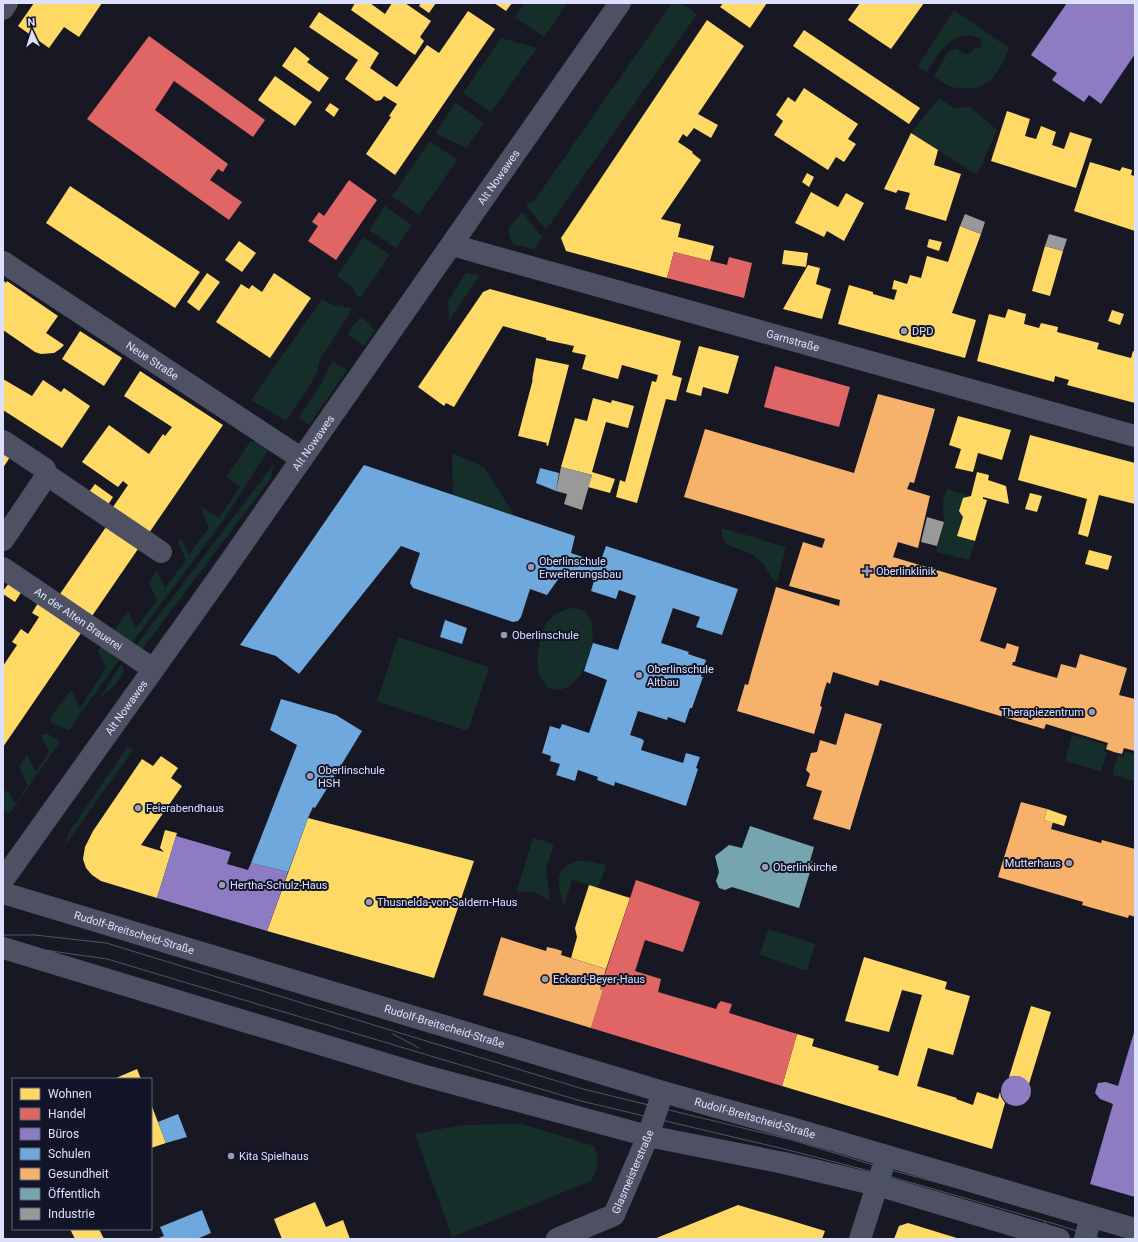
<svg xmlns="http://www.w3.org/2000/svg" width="1138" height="1242" font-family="Roboto,sans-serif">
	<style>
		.green { fill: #162e29 }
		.homes { fill: #ffd966 }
		.shops { fill: #e06666 }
		.offices { fill: #8e7cc3 }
		.schools { fill: #6fa8dc }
		.health { fill: #f6b26b }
		.public { fill: #76a5af }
		.industry { fill: #999 }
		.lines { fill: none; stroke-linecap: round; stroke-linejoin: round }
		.minor { stroke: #4d5163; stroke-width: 22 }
		.tram { stroke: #445c64; stroke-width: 1 }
		.poi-dot { fill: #979ab0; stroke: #121428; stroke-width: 1.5 }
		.labels { text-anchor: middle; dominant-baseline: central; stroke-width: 4; stroke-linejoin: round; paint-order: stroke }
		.street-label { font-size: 11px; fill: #dce0fc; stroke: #121428 }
		.poi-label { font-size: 11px; fill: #dce0fc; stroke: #121428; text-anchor: start }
	</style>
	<rect width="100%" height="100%" fill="#171823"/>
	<g class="green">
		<polygon points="525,3 567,3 544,37 515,17"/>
		<polygon points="672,3 681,3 697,14 546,230 526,205 534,201"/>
		<path d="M954,10L1009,48C1005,57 1001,67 995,75C986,89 964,91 949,86C944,84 939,79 934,76L948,52L958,48L962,53L967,54L972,52L974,48L981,47V39C956,25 938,53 927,72L918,66Z"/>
		<polygon points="501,38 537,48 491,112 463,93"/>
		<polygon points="939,98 954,108 970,107 997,130 977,175 911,133"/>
		<polygon points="456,103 484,123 466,148 435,133"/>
		<polygon points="430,141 457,160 419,215 392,196"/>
		<polygon points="385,206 412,225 396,248 369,230"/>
		<polygon points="522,212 542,237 534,249 513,244 510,238 508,229"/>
		<polygon points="363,237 390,255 360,298 355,293 352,286 337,276"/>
		<polygon points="466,273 480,275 448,322 449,314 448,300"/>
		<path d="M322,299C325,301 330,304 334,305C340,307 347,306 352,309L320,360L315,377L286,421L251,400Z"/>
		<polygon points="361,316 375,330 364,346 347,334"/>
		<polygon points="333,361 347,370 309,425 299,417 322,383 327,371"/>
		<polygon points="256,441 265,446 268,450 223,521 131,644 113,632 128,611 136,628 157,600 149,582 157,571 165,588 186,560 178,542 181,538 189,555 209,527 201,509 202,507 219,518 240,487 226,477 250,442"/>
		<polygon points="452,453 484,467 514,515 453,495"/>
		<polygon points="274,464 271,478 143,648 134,648"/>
		<polygon points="947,489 971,496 963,498 959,511 963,517 957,536 975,541 969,560 936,552 944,522 943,502"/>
		<polygon points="722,528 786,547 777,582 774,581 762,562 752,554 727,545 722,536"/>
		<path d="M570,608C574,609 579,609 582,610C607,622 585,697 553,689C550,688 548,688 546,685C533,670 537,650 543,633C543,630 544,627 546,624C551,616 561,611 570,608Z"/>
		<polygon points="398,637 489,667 468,731 377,701"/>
		<polygon points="100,648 103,648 119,660 69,730 51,723 50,721 50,718 71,690 80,708 106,668 98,651"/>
		<polygon points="122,663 124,672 114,686 99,699"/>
		<polygon points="43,734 48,734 60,742 9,814 3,809 3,790 9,792 15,804 28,785 19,767 27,755 36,772 49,752 41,735"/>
		<polygon points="1072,735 1106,745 1104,751 1107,752 1101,771 1065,761"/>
		<polygon points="128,746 133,750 64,847 70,831"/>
		<polygon points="1125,751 1135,754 1135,781 1112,775 1118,755 1123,756"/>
		<path d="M533,838L554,844L546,869L550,901C537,892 531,890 516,893Z"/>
		<path d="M576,861H588L606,865L598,888L572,880L564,906C559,885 551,870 576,861Z"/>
		<polygon points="768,929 815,944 807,971 760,955"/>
		<path d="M522,1124L594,1146C600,1159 598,1169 591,1181L452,1237L415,1134L461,1125Z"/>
	</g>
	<g class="homes">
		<polygon points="34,3 102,3 79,37 64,27 49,48 18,26"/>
		<polygon points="355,3 370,3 385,14 392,3 405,3 431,21 420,37 424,41 415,55 351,10"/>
		<polygon points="421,3 436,3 429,13 419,6"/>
		<polygon points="494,3 512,3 506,11"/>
		<polygon points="723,3 767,3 750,28 720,7"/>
		<polygon points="860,3 924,3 891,49 848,20"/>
		<polygon points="468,11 495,29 395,175 366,154 391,117 389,116 397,104 384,96 381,100 376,101 345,79 358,60 309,27 319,12 379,53 370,68 397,87 427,45 439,53"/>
		<polygon points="707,20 744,46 698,114 718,125 711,138 694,128 687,137 683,134 678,142 693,152 692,153 701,160 661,219 681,224 678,237 714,246 710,261 674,252 667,278 566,251 561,238"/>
		<polygon points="804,30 920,108 909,124 793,46"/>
		<polygon points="295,47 310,59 307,62 329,78 319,92 282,66"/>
		<polygon points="275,76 312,102 295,126 258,100"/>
		<polygon points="804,88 858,124 848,139 856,144 844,162 836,157 828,170 774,135 783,121 776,115 788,97 795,102"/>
		<polygon points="330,103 339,109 334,117 325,110"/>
		<polygon points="1007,111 1030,119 1025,136 1036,139 1041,126 1056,132 1052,145 1064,149 1070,132 1092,139 1076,188 991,161"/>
		<polygon points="911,133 938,150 934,165 961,174 946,221 905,209 910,193 898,190 896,193 884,189"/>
		<polygon points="1090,162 1120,171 1122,167 1132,170 1131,175 1135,176 1135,231 1074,211"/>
		<polygon points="807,173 814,177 809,187 802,182"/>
		<polygon points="70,186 200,272 175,308 46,223"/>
		<polygon points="811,192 838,207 846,193 864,203 844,241 827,231 824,237 795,223"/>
		<polygon points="960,226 981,234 952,313 976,320 965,358 838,324 849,285 873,292 873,294 894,300 897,290 892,289 894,280 907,284 910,275 921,278 927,256 948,262"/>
		<polygon points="929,239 942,242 939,251 927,247"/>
		<polygon points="239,241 256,253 242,272 225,260"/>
		<polygon points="1045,246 1063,251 1050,296 1032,291"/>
		<polygon points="784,250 808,253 806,267 782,264"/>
		<polygon points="808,265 820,268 816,284 831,289 822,319 783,309"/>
		<polygon points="207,273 220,282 199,311 187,302"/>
		<polygon points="274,273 311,298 270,358 216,322 241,284 249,289 252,285 262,292"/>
		<polygon points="3,280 6,283 7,281 58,316 46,333 64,345 60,349 54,353 41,354 35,352 3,330"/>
		<polygon points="490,289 681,341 672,375 682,378 676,401 666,399 637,503 616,497 620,480 625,482 652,381 656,382 658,375 622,365 618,379 582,369 586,355 572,352 574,346 546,340 546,338 503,326 454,407 446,403 444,406 418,387 483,292"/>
		<polygon points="1008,309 1026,314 1024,324 1039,328 1041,323 1058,327 1057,332 1099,343 1097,349 1131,358 1133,351 1135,352 1135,403 1067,385 1069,380 1055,376 1054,382 977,361 989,314 1005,318"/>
		<polygon points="1112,310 1124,314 1120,325 1108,321"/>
		<polygon points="80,331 122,358 104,386 62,359"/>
		<polygon points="699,346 739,356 728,394 703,387 701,396 686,392"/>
		<polygon points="536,358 569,365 548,446 546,445 547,443 518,436 533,379 532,380"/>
		<polygon points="140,371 223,425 149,533 113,507 128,485 123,481 118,487 82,462 109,425 149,454 163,434 165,436 172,427 124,396"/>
		<polygon points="3,379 32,396 43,380 61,392 64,388 90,406 62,448 3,410"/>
		<polygon points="593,398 611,403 612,400 634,406 628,428 606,422 592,472 615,479 610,493 588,487 592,475 561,467 575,418 587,421"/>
		<polygon points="958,416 1011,430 1002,460 978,453 973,472 955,468 961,449 949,445"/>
		<polygon points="1030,435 1135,463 1135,504 1099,495 1088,537 1078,534 1087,499 1018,480"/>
		<polygon points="3,448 12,454 3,468"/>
		<polygon points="977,472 989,475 988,480 1006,486 1009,504 983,497 983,499 987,500 975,541 957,536 963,517 959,511 963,498 971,496"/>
		<polygon points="95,484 113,497 108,505 89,492"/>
		<polygon points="1030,493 1042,496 1037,512 1025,509"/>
		<polygon points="106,527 138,549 92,616 60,594"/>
		<polygon points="1089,550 1112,556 1108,570 1085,564"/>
		<polygon points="9,583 22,591 15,602 3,594 3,591"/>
		<polygon points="38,603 81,633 3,747 3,666 17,645 12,642 21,629 28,634 39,617 32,613"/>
		<polygon points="161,756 178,768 171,778 182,786 141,845 164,852 160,848 165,830 177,833 157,898 101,881 92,875 86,868 83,859 85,847 93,831 142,759 153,766"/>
		<polygon points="1047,809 1067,816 1064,826 1044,820"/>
		<polygon points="308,818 474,861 434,978 267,931"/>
		<polygon points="589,885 630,898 606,969 571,958 577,937 575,928"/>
		<polygon points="864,957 947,982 945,989 970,996 953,1055 928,1048 917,1086 957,1098 956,1099 973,1105 977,1092 998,1099 1000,1092 1001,1097 1005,1103 992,1149 782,1086 797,1034 814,1039 812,1046 879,1066 878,1070 898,1076 922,995 902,990 889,1032 845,1021"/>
		<polygon points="1031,1006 1051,1012 1029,1084 1021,1077 1015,1076 1009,1077"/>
		<polygon points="137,1069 141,1079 117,1079 116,1078"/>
		<polygon points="151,1104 166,1143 151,1148"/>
		<polygon points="315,1202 326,1227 343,1220 350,1239 282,1239 274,1219"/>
		<polygon points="738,1205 789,1220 825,1231 822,1239 654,1239"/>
		<polygon points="908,1223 960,1239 894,1239 899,1226"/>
		<polygon points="70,1229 99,1229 104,1239 75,1239"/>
	</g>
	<g class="shops">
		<polygon points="149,36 265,120 253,137 174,81 155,110 228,164 223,172 218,169 210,180 242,202 229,220 87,119"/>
		<polygon points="349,180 377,200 336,260 308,241 318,226 312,222 319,212 324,216"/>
		<polygon points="674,252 727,265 729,257 752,263 744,298 667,278"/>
		<polygon points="775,366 850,387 839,427 764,407"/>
		<polygon points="636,880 700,902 683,952 645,940 635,971 661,979 658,992 716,1009 718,1004 721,1001 724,1002 732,1004 729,1013 797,1034 782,1086 591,1028 603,990 600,989"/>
	</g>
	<g class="offices">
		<polygon points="1067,3 1135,3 1135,54 1101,104 1089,95 1084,102 1052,80 1057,73 1031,55"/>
		<polygon points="176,836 231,852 227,864 248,870 251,863 288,872 267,931 157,898"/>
		<polygon points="1135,1029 1135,1197 1090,1184 1113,1104 1100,1099 1095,1093 1098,1083 1106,1082 1118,1086"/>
		<circle cx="1016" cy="1091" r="15"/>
	</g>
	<g class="schools">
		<polygon points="364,465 575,536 571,553 600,563 606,546 738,589 722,635 696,627 700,617 673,608 661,643 689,652 688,654 706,660 701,677 703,677 692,708 690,708 685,723 668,717 667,720 638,711 630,735 642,739 644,741 641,750 683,763 686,753 700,757 696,768 698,769 686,806 615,782 614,786 597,780 598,777 578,770 575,781 556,775 560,764 550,761 551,756 542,753 550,726 560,729 562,724 589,733 607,680 584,671 593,643 618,650 636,596 619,590 616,599 591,591 594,581 570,574 570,572 564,571 547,595 530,589 521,617 518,621 513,622 413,588 410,583 420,553 401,546 299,674 276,656 240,645"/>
		<polygon points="540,468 559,473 556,491 536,483"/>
		<polygon points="445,620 467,628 462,644 440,637"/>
		<polygon points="281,699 336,715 362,731 315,808 313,807 308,818 288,872 251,863 297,745 270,730"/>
		<polygon points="178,1114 187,1137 166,1143 158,1122"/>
		<polygon points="202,1210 211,1233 197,1239 156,1239 164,1236 160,1227"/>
	</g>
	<g class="health">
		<polygon points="878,394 935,409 914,483 910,482 907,489 930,496 918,548 898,542 893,557 997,588 980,641 1005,649 1007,643 1019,647 1015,662 1013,662 1012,665 1057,678 1061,664 1076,668 1080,654 1127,668 1119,695 1135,699 1135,751 1124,748 1122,754 1114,752 1106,749 1108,743 1046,724 1044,729 880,680 878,686 833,672 830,684 827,682 824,691 820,706 822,707 814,734 737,711 745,684 748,685 752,670 776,587 839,606 840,600 789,586 803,542 822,548 825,539 684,497 705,429 854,473"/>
		<polygon points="845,713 882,724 850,830 813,819 822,791 806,786 810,774 806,770 811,753 817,752 820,740 836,745"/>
		<polygon points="1021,802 1047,809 1044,820 1053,822 1051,829 1101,843 1102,840 1135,849 1135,917 1129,915 1128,918 1082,905 1083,902 998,877"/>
		<polygon points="501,937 546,951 547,947 556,949 562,951 561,955 606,969 600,989 603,990 591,1028 483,995"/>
	</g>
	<polygon class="public" points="750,826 814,847 810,861 813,862 799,908 732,887 725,890 719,888 716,881 719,872 715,856 729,845 742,848"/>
	<g class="industry">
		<polygon points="965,214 985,222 981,234 960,226"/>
		<polygon points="1049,234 1067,239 1063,251 1045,246"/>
		<polygon points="561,467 592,475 582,510 564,504 567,494 556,491"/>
		<polygon points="927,517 944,522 937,546 921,542"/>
	</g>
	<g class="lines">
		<g class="minor">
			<polyline points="3,9 7,3"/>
			<path id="s1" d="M452,245L1135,436"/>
			<path id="s2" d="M3,262L302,459"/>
			<polyline points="3,441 45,469 47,475 161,552"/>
			<polyline points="3,540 47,475"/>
			<path id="s3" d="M3,568L153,669"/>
			<path id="s4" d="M3,880L220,576L620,3"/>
			<path id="s5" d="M3,893L663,1092L795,1129L1135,1229"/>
			<polyline points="3,948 422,1075 648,1136 784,1163 877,1185 1059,1239"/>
			<path id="s6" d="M557,1239L614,1215L648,1136L663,1092"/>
			<polyline points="860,1239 882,1170"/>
			<polyline points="1085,1239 1091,1216"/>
		</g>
		<g class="tram">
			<polyline points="3,935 35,935 106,943 583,1089 792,1140 883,1168 950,1186 1131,1239"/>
			<polyline points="3,950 44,950 107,959 581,1101 788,1150 881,1174 1055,1224 1102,1239"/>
			<polyline points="393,1034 419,1048"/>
			<polyline points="1044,1221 1060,1239"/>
		</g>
	</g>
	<g class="poi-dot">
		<circle cx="904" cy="331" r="4"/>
		<circle cx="531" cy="567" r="4"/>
		<path d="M865 565h4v4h4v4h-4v4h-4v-4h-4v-4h4z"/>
		<circle cx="504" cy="635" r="4"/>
		<circle cx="639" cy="675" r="4"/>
		<circle cx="1092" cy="712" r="4"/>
		<circle cx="310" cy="776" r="4"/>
		<circle cx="138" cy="808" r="4"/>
		<circle cx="1069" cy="863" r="4"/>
		<circle cx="765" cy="867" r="4"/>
		<circle cx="222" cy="885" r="4"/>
		<circle cx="369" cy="902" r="4"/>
		<circle cx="545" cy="979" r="4"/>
		<circle cx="231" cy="1156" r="4"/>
	</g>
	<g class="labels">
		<g class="street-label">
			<text stroke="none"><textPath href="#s4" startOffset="860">Alt Nowawes</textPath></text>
			<text stroke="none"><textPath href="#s1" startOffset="354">Garnstraße</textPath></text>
			<text stroke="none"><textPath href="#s2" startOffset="179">Neue Straße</textPath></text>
			<text stroke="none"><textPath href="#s4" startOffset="536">Alt Nowawes</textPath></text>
			<text stroke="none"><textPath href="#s3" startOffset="91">An der Alten Brauerei</textPath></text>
			<text stroke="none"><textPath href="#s4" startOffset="212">Alt Nowawes</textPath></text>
			<text stroke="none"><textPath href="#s5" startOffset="137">Rudolf-Breitscheid-Straße</textPath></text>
			<text stroke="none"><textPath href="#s5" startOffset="461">Rudolf-Breitscheid-Straße</textPath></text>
			<text stroke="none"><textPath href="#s5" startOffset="785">Rudolf-Breitscheid-Straße</textPath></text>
			<text stroke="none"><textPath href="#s6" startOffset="109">Glasmeisterstraße</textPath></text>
		</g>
		<g class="poi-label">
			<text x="912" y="331">DPD</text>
			<text x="539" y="561">Oberlinschule<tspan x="539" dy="13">Erweiterungsbau</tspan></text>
			<text x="876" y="571">Oberlinklinik</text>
			<text x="512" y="635">Oberlinschule</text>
			<text x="647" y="669">Oberlinschule<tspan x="647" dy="13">Altbau</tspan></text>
			<text x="1084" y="712" text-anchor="end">Therapiezentrum</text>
			<text x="318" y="770">Oberlinschule<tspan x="318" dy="13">HSH</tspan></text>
			<text x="146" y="808">Feierabendhaus</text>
			<text x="1061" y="863" text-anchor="end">Mutterhaus</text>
			<text x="773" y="867">Oberlinkirche</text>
			<text x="230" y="885">Hertha-Schulz-Haus</text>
			<text x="377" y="902">Thusnelda-von-Saldern-Haus</text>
			<text x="553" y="979">Eckard-Beyer-Haus</text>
			<text x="239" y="1156">Kita Spielhaus</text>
		</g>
	</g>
	<rect width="1138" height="1242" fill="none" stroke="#dce0fc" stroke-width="8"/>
	<rect x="12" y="1078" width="140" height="152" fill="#121428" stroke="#63667d"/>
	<rect x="20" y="1088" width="20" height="12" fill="#ffd966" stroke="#63667d"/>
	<text x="48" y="1098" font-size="12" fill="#dce0fc">Wohnen</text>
	<rect x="20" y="1108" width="20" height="12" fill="#e06666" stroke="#63667d"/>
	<text x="48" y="1118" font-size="12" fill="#dce0fc">Handel</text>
	<rect x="20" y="1128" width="20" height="12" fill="#8e7cc3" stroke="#63667d"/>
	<text x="48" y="1138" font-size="12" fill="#dce0fc">Büros</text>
	<rect x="20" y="1148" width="20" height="12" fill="#6fa8dc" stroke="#63667d"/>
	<text x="48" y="1158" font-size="12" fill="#dce0fc">Schulen</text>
	<rect x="20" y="1168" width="20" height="12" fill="#f6b26b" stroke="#63667d"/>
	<text x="48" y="1178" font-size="12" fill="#dce0fc">Gesundheit</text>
	<rect x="20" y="1188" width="20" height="12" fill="#76a5af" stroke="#63667d"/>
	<text x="48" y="1198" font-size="12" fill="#dce0fc">Öffentlich</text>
	<rect x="20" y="1208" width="20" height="12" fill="#999999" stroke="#63667d"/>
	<text x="48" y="1218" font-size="12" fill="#dce0fc">Industrie</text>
	<g transform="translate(32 32) rotate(356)" stroke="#121428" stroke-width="3" paint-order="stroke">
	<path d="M0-3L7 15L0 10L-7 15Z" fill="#dce0fc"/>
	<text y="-6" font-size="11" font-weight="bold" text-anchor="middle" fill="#dce0fc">N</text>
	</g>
</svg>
